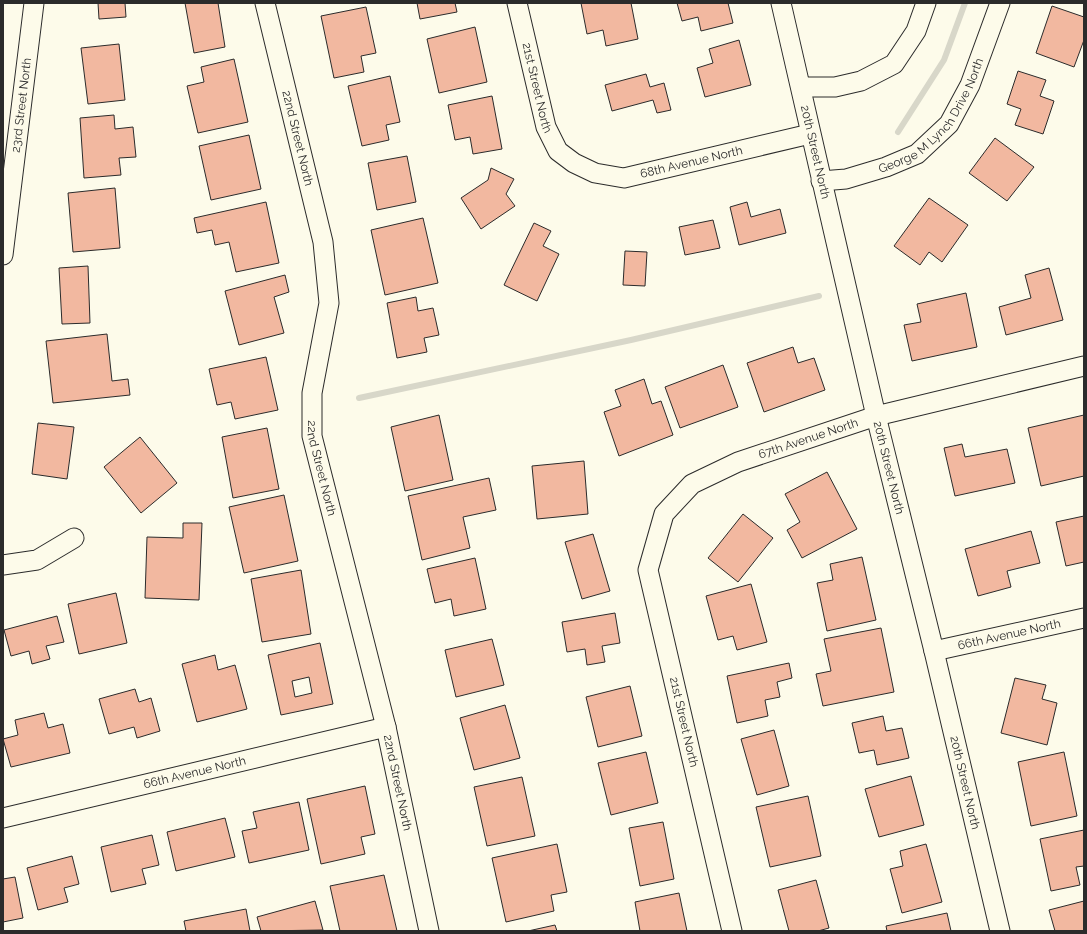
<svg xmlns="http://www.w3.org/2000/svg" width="1087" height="934" font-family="Raleway,sans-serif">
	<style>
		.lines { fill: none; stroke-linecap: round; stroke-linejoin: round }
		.stream { stroke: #d8d7c9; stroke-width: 6 }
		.building { fill: #f2b8a0; stroke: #2b2b2b; fill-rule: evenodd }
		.minor-casing { stroke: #2b2b2b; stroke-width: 21 }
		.minor { stroke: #fdfbea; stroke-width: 19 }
		.labels { text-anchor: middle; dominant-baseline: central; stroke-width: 3; stroke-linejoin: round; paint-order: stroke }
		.street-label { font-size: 12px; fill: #2b2b2b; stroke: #fdfbea }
	</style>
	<rect width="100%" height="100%" fill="#fdfbea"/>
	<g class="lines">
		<g class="stream">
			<polyline points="898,132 944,60 965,3"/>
			<polyline points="359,398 631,340 819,296"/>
		</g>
	</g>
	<g class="building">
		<polygon points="98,3 125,3 126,17 99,19"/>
		<polygon points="185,3 218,3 225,47 194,53"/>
		<polygon points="417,3 455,3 457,12 420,19"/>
		<polygon points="581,3 631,3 638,39 606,46 603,30 587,34"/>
		<polygon points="677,3 728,3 733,23 701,31 698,17 682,21"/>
		<polygon points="1052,6 1084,17 1084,40 1074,67 1036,53"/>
		<polygon points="366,7 376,53 361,56 364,72 334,78 321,16"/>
		<polygon points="475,27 487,82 439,93 427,39"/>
		<polygon points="739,40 751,85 705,97 697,68 713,63 709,49"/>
		<polygon points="119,44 125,100 88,104 81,48"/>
		<polygon points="234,59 248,122 198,133 187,86 204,82 201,67"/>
		<polygon points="1018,71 1046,80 1040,96 1054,101 1043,134 1015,125 1021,109 1007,104"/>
		<polygon points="646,74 650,87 664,83 671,110 657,113 653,100 612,111 605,85"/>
		<polygon points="390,76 400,122 386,125 389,140 362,146 348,86"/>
		<polygon points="492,96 502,149 473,154 470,137 455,140 448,105"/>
		<polygon points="114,115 115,129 133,127 136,157 119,158 121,175 84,178 80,118"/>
		<polygon points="249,135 261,189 211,200 199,146"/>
		<polygon points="995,138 1034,167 1007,201 969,173"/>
		<polygon points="407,156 416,202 377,210 368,163"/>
		<polygon points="491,168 514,179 506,194 515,206 481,229 461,198 488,180"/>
		<polygon points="115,188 120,248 73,252 68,193"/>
		<polygon points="929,198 968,225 942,262 929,252 920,265 894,246"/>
		<polygon points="266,202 279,263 236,272 229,242 215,245 212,230 197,233 194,218"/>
		<polygon points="747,202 751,217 780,209 786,233 739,245 730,207"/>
		<polygon points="423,218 438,283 385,295 371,230"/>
		<polygon points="713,220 720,248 685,255 679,227"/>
		<polygon points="534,223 551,231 543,246 559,254 537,301 504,285"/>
		<polygon points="625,251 647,252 645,286 623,285"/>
		<polygon points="88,266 90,323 62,324 59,268"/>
		<polygon points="1049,268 1063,320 1006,335 999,307 1031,298 1025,275"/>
		<polygon points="285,275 289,292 274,297 284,333 239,345 225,291"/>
		<polygon points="966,293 977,347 912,361 904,325 921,322 917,304"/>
		<polygon points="416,297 418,311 433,308 439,335 424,338 427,352 397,358 387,303"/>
		<polygon points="107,334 112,381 128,379 130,395 53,403 46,341"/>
		<polygon points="793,347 798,363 814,358 825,390 764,412 747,363"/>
		<polygon points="266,357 278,410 235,419 231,402 217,405 209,369"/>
		<polygon points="723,365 738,407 680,428 665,387"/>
		<polygon points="644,379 652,404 661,401 673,435 619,456 604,412 621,406 615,390"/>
		<polygon points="439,415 453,480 405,491 391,427"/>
		<polygon points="1084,415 1084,476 1041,486 1028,428"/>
		<polygon points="38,423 74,427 67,479 32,474"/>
		<polygon points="267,428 279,489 233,498 222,437"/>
		<polygon points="140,437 177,483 141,513 104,467"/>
		<polygon points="962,444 965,457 1007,449 1015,483 955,496 944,448"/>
		<polygon points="584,461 588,514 537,519 532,466"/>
		<polygon points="827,472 857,529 802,558 787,530 800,522 785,494"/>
		<polygon points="489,478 496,510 463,517 470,548 422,560 408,496"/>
		<polygon points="284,495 298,561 244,573 229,507"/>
		<polygon points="743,514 773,538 738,582 708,558"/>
		<polygon points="1084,516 1084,562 1066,566 1056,522"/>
		<polygon points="183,523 202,523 199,600 145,598 147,537 183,538"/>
		<polygon points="1031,531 1040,563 1007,571 1011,587 978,596 965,549"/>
		<polygon points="593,534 610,591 582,599 565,542"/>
		<polygon points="862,557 876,620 827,631 817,583 833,580 830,564"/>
		<polygon points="475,558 486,609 454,616 451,599 435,603 427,569"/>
		<polygon points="301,570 311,634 262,642 251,579"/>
		<polygon points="751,584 767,642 737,650 733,636 718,640 706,596"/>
		<polygon points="116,593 127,643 79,654 68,604"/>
		<polygon points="615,613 620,643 602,646 605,662 587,665 585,649 567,652 562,622"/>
		<polygon points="57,616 64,642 46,646 50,659 32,664 29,651 11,656 4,630"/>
		<polygon points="881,628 894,692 823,706 816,674 831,671 824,639"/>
		<polygon points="492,639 504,685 456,697 445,650"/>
		<path d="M320,643L333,704L281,715L268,655ZM309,677L312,693L295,697L292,681Z"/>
		<polygon points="215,655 218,670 235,665 247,709 197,722 182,664"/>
		<polygon points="789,663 792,678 777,682 780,697 765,700 768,716 737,723 727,676"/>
		<polygon points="1015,678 1046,685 1042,699 1057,703 1047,745 1001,733"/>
		<polygon points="630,686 642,736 598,747 586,697"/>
		<polygon points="135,689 139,702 151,698 160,731 137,738 134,727 109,734 99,699"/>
		<polygon points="505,705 520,758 474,770 460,718"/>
		<polygon points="44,713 48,728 63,724 70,753 11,767 3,739 18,735 15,720"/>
		<polygon points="883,716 886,731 902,728 909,758 877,765 874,750 859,753 852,723"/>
		<polygon points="774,730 789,786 757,795 741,739"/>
		<polygon points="646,752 658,803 611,815 598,763"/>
		<polygon points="1064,752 1077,816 1031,826 1018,762"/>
		<polygon points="911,776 924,825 879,837 865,789"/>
		<polygon points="522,777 535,836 487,846 474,787"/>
		<polygon points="365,786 375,834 361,837 365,854 321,864 307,799"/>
		<polygon points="808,796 821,856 770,867 756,807"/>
		<polygon points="299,802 309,850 249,863 242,831 257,828 253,812"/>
		<polygon points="225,818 235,857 176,871 167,832"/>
		<polygon points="663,822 674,879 640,886 629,828"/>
		<polygon points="1084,830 1084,866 1076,867 1080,885 1051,891 1040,839"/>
		<polygon points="152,835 159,865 142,869 146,884 111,892 101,847"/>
		<polygon points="557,844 567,892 551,895 554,911 506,922 492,858"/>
		<polygon points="926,844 942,902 902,913 890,869 903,866 900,851"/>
		<polygon points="72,856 79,884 64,888 68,902 38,910 27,868"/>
		<polygon points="384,875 397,931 340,931 330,886"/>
		<polygon points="15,877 23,918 3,922 3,879"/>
		<polygon points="816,880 829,928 818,931 789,931 778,890"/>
		<polygon points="679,893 687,931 640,931 635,902"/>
		<polygon points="315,901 323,930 261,931 257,917"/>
		<polygon points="1084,901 1084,931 1055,931 1049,910"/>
		<polygon points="246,909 250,931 186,931 184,921"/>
		<polygon points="947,913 951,931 887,931 886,926"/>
		<polygon points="555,925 557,931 528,931"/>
	</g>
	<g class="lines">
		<g class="minor-casing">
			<g id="minor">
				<path id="s1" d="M265,3L323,242L329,303L312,393V436L386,727L429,931"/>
				<path id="s2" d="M517,3L546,127L558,151L574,163L595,173L624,178L810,134"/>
				<path id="s3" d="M781,3L876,416L934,651L1000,931"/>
				<polyline points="801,87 835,87 861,81 894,64 916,31 926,3"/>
				<path id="s4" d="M821,181L846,179L886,167L917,154L949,124L970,85L1000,3"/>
				<path id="s5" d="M3,255L34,3"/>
				<polyline points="3,565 37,560 74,538"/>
				<path id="s6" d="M934,651L1084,618"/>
				<path id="s7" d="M3,818L386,727"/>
				<path id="s8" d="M732,931L648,570L664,514L692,484L738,462L876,416L1084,366"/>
			</g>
		</g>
		<use href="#minor" class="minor"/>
	</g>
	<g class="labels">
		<g class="street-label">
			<text stroke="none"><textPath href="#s2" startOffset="87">21st Street North</textPath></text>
			<text stroke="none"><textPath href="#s5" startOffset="151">23rd Street North</textPath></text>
			<text stroke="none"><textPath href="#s4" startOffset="138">George M Lynch Drive North</textPath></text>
			<text stroke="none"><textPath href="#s1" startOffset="139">22nd Street North</textPath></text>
			<text stroke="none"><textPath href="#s3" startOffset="153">20th Street North</textPath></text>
			<text stroke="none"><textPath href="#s2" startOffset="296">68th Avenue North</textPath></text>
			<text stroke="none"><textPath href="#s8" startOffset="595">67th Avenue North</textPath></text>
			<text stroke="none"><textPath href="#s1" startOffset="475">22nd Street North</textPath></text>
			<text stroke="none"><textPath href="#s3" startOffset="477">20th Street North</textPath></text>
			<text stroke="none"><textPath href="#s6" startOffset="77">66th Avenue North</textPath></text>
			<text transform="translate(684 722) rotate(77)">21st Street North</text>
			<text stroke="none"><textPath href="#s7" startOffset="197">66th Avenue North</textPath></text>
			<text stroke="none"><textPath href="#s3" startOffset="801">20th Street North</textPath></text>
			<text stroke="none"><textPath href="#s1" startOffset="799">22nd Street North</textPath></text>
		</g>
	</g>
	<rect width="1087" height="934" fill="none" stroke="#2b2b2b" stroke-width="8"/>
</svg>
